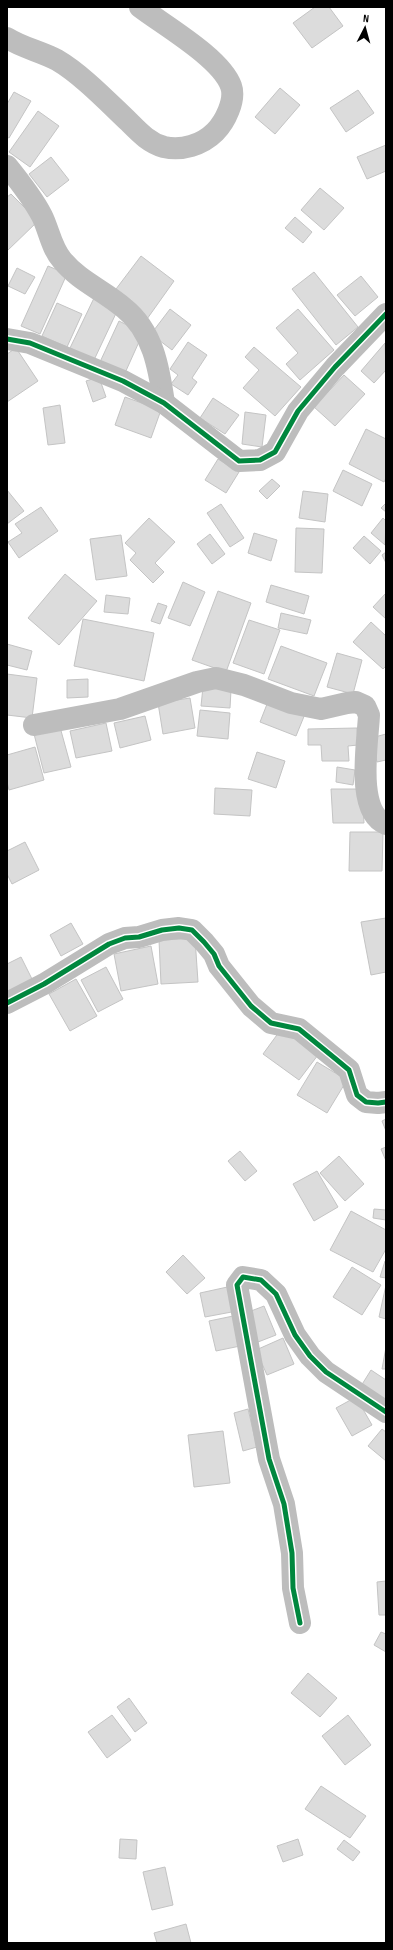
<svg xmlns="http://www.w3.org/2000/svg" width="393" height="1950" font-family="'Sofia Sans Condensed',sans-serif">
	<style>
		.building { fill: #dcdcdc; stroke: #c4c4c4 }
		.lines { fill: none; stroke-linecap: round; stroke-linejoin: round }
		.minor { stroke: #bdbdbd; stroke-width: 22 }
		.cycleway-casing { stroke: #fff; stroke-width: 8 }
		.cycleway { stroke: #00873e; stroke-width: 5 }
	</style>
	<rect width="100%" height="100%" fill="#fff"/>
	<g class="building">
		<polygon points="315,7 329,7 343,26 312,48 293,23"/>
		<polygon points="280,88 300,105 275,134 255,117"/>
		<polygon points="358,90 374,113 346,132 330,108"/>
		<polygon points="14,92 31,101 9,138 7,137 7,104"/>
		<polygon points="38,111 59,126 30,167 9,152"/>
		<polygon points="386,145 386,171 367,179 357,157"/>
		<polygon points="51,157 69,180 47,197 29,174"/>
		<polygon points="320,188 344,208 324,230 301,210"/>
		<polygon points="11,194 38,221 7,251 7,197"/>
		<polygon points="295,217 312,232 303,243 285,228"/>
		<polygon points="141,256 174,281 147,319 113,293"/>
		<polygon points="48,266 67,274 40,334 21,326"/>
		<polygon points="17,268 35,277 25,294 8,286"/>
		<polygon points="314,272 358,327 336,345 292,289"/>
		<polygon points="361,276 378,297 355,316 337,295"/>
		<polygon points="95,296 119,307 94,360 70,348"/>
		<polygon points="57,303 82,314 67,347 42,336"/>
		<polygon points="170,309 191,325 172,350 151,334"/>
		<polygon points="298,309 334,350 300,380 286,364 298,353 276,328"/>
		<polygon points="119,321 143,333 125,373 100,362"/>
		<polygon points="188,342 207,355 192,378 197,382 188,395 171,384 178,375 170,369"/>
		<polygon points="385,343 386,370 374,383 361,371"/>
		<polygon points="254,347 301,387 275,416 243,388 259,370 245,357"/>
		<polygon points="16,348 38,381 7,402 7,354"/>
		<polygon points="344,375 365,394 335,426 314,407"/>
		<polygon points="99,377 106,397 93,402 86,381"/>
		<polygon points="125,397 161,410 151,438 115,425"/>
		<polygon points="213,398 239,415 225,434 200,418"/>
		<polygon points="60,405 65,443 48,445 43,408"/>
		<polygon points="245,412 266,415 262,447 242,444"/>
		<polygon points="366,429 386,439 386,478 384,482 349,464"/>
		<polygon points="218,459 239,472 226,493 205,480"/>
		<polygon points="343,470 372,484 362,506 333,491"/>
		<polygon points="272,479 280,486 267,499 259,491"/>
		<polygon points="7,490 24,511 7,524"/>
		<polygon points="303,491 328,494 325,522 299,518"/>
		<polygon points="386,503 386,512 381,508"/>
		<polygon points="221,504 244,538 230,547 207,513"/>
		<polygon points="41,507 58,531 19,558 8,542 22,533 15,524"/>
		<polygon points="149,518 175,542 155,563 164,572 153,583 130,560 136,553 125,543"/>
		<polygon points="383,518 386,521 385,545 371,533"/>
		<polygon points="296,528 324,529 322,573 295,572"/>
		<polygon points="254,533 277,540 271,561 248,553"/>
		<polygon points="210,534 225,554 212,564 197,544"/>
		<polygon points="121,535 127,576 96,580 90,539"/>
		<polygon points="364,536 381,551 370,564 353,548"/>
		<polygon points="386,552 386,563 382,555"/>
		<polygon points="65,574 97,601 59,645 28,618"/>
		<polygon points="183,582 205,592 190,626 168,618"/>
		<polygon points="271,585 309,596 304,614 266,602"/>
		<polygon points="218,591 251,603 226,672 192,660"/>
		<polygon points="386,593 386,619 373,607"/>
		<polygon points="106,595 130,598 128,614 104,612"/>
		<polygon points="158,603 167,606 160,624 151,621"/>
		<polygon points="281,613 311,620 307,634 278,628"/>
		<polygon points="83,619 154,633 144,681 74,666"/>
		<polygon points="249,620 280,630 264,674 233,663"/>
		<polygon points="371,622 386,636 386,666 383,669 353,642"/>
		<polygon points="7,644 32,651 27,670 7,665"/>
		<polygon points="281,646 327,663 314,696 268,679"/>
		<polygon points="337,653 362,660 353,694 327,687"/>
		<polygon points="7,674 37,678 32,718 7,715"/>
		<polygon points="88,679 88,697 67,698 67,680"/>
		<polygon points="203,687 231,690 230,708 201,706"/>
		<polygon points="190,698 195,728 163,734 158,703"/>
		<polygon points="269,699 305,714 296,736 260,722"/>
		<polygon points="200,710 230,713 228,739 197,736"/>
		<polygon points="145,716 151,740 120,748 114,723"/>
		<polygon points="106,723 112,751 76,758 70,731"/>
		<polygon points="60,727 71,767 44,773 34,734"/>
		<polygon points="357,728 358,745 348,746 349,761 322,761 321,745 308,745 308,729"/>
		<polygon points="386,734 386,760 377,762 371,738"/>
		<polygon points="35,747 44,780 9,790 7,782 7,755"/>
		<polygon points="257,752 285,761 276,788 248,779"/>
		<polygon points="337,767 355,770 353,785 336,782"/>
		<polygon points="215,788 252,790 250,816 214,814"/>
		<polygon points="331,789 362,789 364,823 333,823"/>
		<polygon points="350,832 383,832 382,871 349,871"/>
		<polygon points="25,842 39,870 12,884 7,874 7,851"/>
		<polygon points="386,918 386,972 371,975 361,922"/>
		<polygon points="71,923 83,944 61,956 50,935"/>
		<polygon points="195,938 198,982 161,984 159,940"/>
		<polygon points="151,946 158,984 121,991 114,954"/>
		<polygon points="21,957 33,981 7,994 7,964"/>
		<polygon points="106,967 123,999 98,1012 81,980"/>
		<polygon points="76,979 97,1016 70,1031 49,994"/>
		<polygon points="282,1028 318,1055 299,1080 263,1054"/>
		<polygon points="317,1062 347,1080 327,1113 297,1095"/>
		<polygon points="386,1119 386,1131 382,1121"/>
		<polygon points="386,1147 386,1161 381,1149"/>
		<polygon points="240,1151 257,1171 245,1181 228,1161"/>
		<polygon points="339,1156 364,1184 345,1201 320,1173"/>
		<polygon points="317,1171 338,1207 314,1221 293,1184"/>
		<polygon points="374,1209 386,1210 386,1220 373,1218"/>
		<polygon points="351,1211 386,1230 386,1249 373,1272 330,1250"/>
		<polygon points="183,1255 205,1278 187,1294 166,1272"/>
		<polygon points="385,1261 386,1261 386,1278 380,1277"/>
		<polygon points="352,1267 381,1285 362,1315 333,1297"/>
		<polygon points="386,1285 386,1319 379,1317"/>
		<polygon points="232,1286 237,1311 205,1317 200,1293"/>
		<polygon points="264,1306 276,1335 258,1342 246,1313"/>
		<polygon points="238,1315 245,1345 216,1351 209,1321"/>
		<polygon points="283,1338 294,1364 267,1375 256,1350"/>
		<polygon points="386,1347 386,1369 382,1369"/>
		<polygon points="371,1370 386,1380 386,1401 361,1386"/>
		<polygon points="356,1397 372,1425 352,1436 336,1408"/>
		<polygon points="248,1409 257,1447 243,1451 234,1413"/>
		<polygon points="382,1429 386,1432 386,1461 368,1446"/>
		<polygon points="223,1431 230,1483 194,1487 188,1435"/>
		<polygon points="386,1581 386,1615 379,1615 377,1582"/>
		<polygon points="381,1632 386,1634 386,1652 374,1645"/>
		<polygon points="308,1673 337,1698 320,1717 291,1693"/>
		<polygon points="129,1698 147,1723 135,1732 117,1707"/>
		<polygon points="112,1715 131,1740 107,1758 88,1732"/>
		<polygon points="348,1715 371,1745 345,1765 322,1736"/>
		<polygon points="321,1786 366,1816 350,1838 305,1809"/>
		<polygon points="120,1839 137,1840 136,1859 119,1858"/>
		<polygon points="298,1839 303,1855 283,1862 277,1846"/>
		<polygon points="344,1840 360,1852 353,1861 337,1849"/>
		<polygon points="165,1867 173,1905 152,1910 143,1872"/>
		<polygon points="186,1924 191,1943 157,1943 154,1933"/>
	</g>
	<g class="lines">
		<g class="minor">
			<path d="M7,38C23,48 40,51 57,60C81,74 107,101 128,121C139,132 149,143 164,147C182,151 202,145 215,132C225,122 236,100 231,86C221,58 165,26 140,7"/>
			<path d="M7,166C20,182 32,197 42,216C49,230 51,247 62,260C79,281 103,290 124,308C153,331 159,368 164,403"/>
			<polyline points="7,339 30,343 123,381 164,403 239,461 260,460 275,452 298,411 335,367 386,314"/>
			<path d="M34,725L120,709L197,682L216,678L244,685L291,703L321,709L347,703L356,702L365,706L369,715C368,741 355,812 386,824"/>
			<polyline points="7,1003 44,984 109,944 125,938 139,937 162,930 179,928 192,930 204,942 214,954 219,966 251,1006 271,1023 299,1029 337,1060 349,1070 357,1095 366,1102 378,1103 386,1102"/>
			<polyline points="300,1623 293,1588 292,1553 284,1504 269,1459 237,1285 243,1277 261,1280 276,1294 295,1335 310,1356 326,1372 386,1412"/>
		</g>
		<g class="cycleway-casing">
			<g id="cycleway">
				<polyline points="7,339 30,343 123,381 164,403 239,461 260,460 275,452 298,411 335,367 386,314"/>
				<polyline points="7,1003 44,984 109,944 125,938 139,937 162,930 179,928 192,930 204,942 214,954 219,966 251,1006 271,1023 299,1029 337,1060 349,1070 357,1095 366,1102 378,1103 386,1102"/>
				<polyline points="300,1623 293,1588 292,1553 284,1504 269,1459 237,1285 243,1277 261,1280 276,1294 295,1335 310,1356 326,1372 386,1412"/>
			</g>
		</g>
		<use href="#cycleway" class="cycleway"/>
	</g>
	<rect width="393" height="1950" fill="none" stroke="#000000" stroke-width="16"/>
	<g transform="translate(365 28) rotate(6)" stroke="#ffffff" stroke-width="3" paint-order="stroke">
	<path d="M0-3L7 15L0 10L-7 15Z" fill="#000000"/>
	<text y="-6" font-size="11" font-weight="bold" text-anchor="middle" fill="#000000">N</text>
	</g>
</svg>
